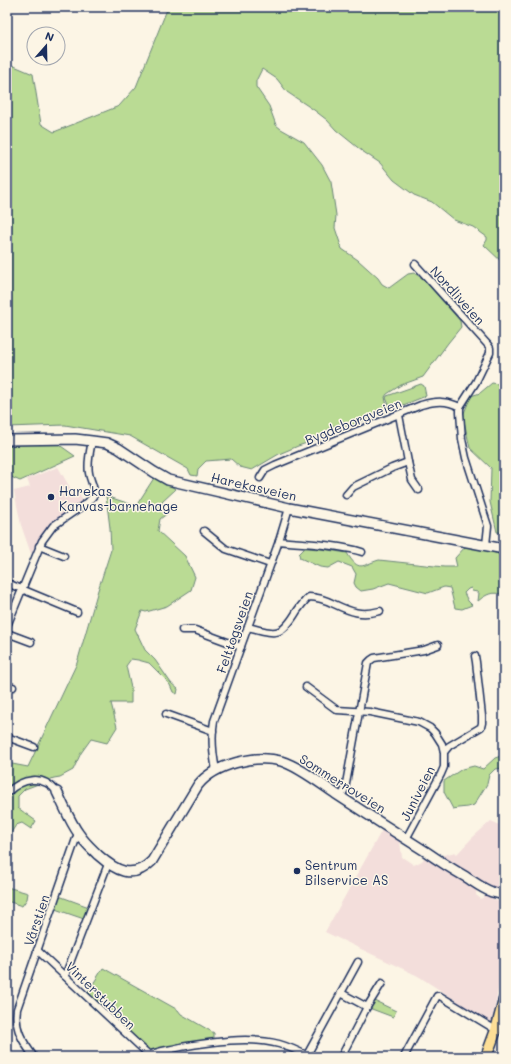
<svg xmlns="http://www.w3.org/2000/svg" width="511" height="1064" font-family="Mali,sans-serif">
	<style>
		.built { fill: #f3dedb }
		.green { fill: #badb94; stroke: #6a8579 }
		.lines { fill: none; stroke-linecap: round; stroke-linejoin: round }
		.street-casing { stroke: #1b2f5e; stroke-width: 9 }
		.secondary-casing { stroke: #1b2f5e; stroke-width: 12 }
		.primary-casing { stroke: #1b2f5e; stroke-width: 13 }
		.street { stroke: #fcf5e5; stroke-width: 6 }
		.secondary { stroke: #fcf5e5; stroke-width: 9 }
		.primary { stroke: #fdde96; stroke-width: 10 }
		.poi-dot { fill: #1b2f5e; stroke: #fcf5e5; stroke-width: 1.5 }
		.labels { text-anchor: middle; dominant-baseline: central; stroke-width: 3; stroke-linejoin: round; paint-order: stroke }
		.street-label { font-size: 13px; fill: #1b2f5e; stroke: #fcf5e5 }
		.poi-label { font-size: 13px; fill: #1b2f5e; stroke: #fcf5e5; text-anchor: start }
	</style>
	<rect width="100%" height="100%" fill="#fcf5e5"/>
	<filter id="ink" filterUnits="userSpaceOnUse"><feTurbulence type="fractalNoise" baseFrequency=".025" numOctaves="2"/><feDisplacementMap in="SourceGraphic" scale="8" xChannelSelector="R" yChannelSelector="G"/><feConvolveMatrix kernelMatrix="1 2 1 2 8 2 1 2 1" color-interpolation-filters="sRGB"/></filter>
	<g filter="url(#ink)">
		<g class="built">
			<polygon points="58,467 72,491 76,489 83,501 56,520 41,535 31,554 21,525 14,491 30,487 27,479"/>
			<polygon points="491,821 502,826 504,828 504,886 500,889 493,888 482,883 440,858 441,856 455,852 457,854 472,838"/>
			<polygon points="382,830 400,842 402,857 414,865 422,861 424,858 477,889 476,895 481,899 486,895 503,904 503,907 504,908 504,951 496,1002 491,1023 418,976 325,932"/>
		</g>
		<g class="green">
			<polygon points="168,7 504,7 504,264 484,245 487,240 487,237 473,227 454,220 432,202 414,195 394,180 380,163 362,151 336,130 327,120 314,110 287,92 277,79 262,69 256,81 256,87 269,106 276,125 281,129 304,142 322,165 331,182 336,215 335,228 342,249 358,260 378,278 382,284 389,288 408,274 414,273 422,278 455,315 460,321 461,327 448,343 423,377 401,385 387,394 385,397 388,411 370,417 352,426 332,426 321,438 298,446 279,454 252,470 240,467 231,459 206,461 198,469 197,476 191,475 188,469 130,436 65,425 7,427 7,63 33,74 41,124 54,132 119,106 136,87"/>
			<polygon points="492,383 504,385 504,533 497,532 490,502 491,468 470,448 464,421 464,413 471,396 480,393"/>
			<polygon points="421,384 424,386 426,396 393,409 391,409 386,398 387,396"/>
			<polygon points="58,444 75,456 20,481 11,477 7,465 7,445"/>
			<polygon points="154,478 176,489 162,502 163,508 168,513 160,519 158,531 185,556 195,577 191,590 167,606 146,612 142,611 135,629 145,650 155,660 171,683 178,689 177,694 173,692 170,685 166,680 149,663 138,660 131,659 126,666 131,688 131,703 111,703 117,727 107,743 91,739 81,753 73,770 60,777 54,778 25,789 18,796 18,808 36,821 31,829 22,823 16,825 7,839 7,797 10,786 7,783 7,763 28,767 77,663 98,590 111,550 110,528 106,496 136,506"/>
			<path d="M466,546L487,550L504,556V595C492,591 487,594 478,601L479,593L477,592L472,591L471,588L468,589L464,593L468,601L472,605L462,609L455,608L450,588L444,587L428,593L389,583L373,589L361,591L356,587L354,583L356,574L352,567L339,562L328,568L320,567L300,558L299,554L305,548L321,549L347,553C359,573 362,565 379,560L444,567H457L455,558Z"/>
			<polygon points="504,755 504,768 495,769 489,775 487,784 474,805 468,807 458,808 453,809 444,792 444,781 462,769 474,766 483,769 495,758"/>
			<polygon points="7,887 28,893 27,899 22,906 7,901"/>
			<polygon points="59,896 89,907 84,919 55,909"/>
			<polygon points="103,968 178,1010 181,1014 214,1033 214,1038 154,1050 147,1049 143,1046 88,992"/>
			<polygon points="373,1000 396,1011 393,1017 369,1008"/>
		</g>
		<g class="lines">
			<g class="street-casing">
				<g id="street">
					<polyline points="415,264 488,345 490,348 490,353 476,382 460,407 460,413 462,439 466,458 488,526 486,545"/>
					<polyline points="399,415 408,462 412,480 419,490"/>
					<path d="M260,478L265,470L275,465L421,405C436,401 446,400 460,407"/>
					<polyline points="346,495 353,487 392,468 408,462"/>
					<polyline points="204,531 226,549 270,564"/>
					<path d="M279,541C305,544 336,544 362,552"/>
					<polyline points="39,546 64,556"/>
					<polyline points="7,583 77,612"/>
					<path d="M7,626L42,541L53,526L88,502L94,495C95,487 90,481 89,473C87,463 90,451 92,441"/>
					<path d="M248,627C276,634 281,638 297,611C301,606 304,601 309,597C318,597 326,600 334,604C351,612 361,616 380,611"/>
					<polyline points="182,630 195,630 241,647"/>
					<polyline points="7,633 31,642"/>
					<polyline points="7,685 13,687"/>
					<polyline points="306,687 337,710 370,712 419,722 430,728 435,733 442,744 444,752"/>
					<polyline points="166,714 213,731"/>
					<polyline points="7,737 34,747"/>
					<path d="M216,770C213,755 211,737 214,721L279,541L289,508"/>
					<path d="M7,793C22,778 43,774 57,792"/>
					<polyline points="341,797 345,789 368,663 371,660 374,658 424,650 438,645"/>
					<polyline points="406,839 441,774 444,767 444,752 449,746 481,727 482,723 482,716 476,662 475,656"/>
					<polyline points="37,950 149,1055 149,1057"/>
					<polyline points="65,976 108,864"/>
					<polyline points="341,993 367,1007"/>
					<polyline points="307,1055 358,962"/>
					<path d="M34,1057C23,1042 14,1029 17,1009L78,833"/>
					<path d="M145,1057C155,1051 170,1050 181,1047C210,1042 250,1036 279,1044C290,1047 300,1052 310,1057"/>
					<polyline points="341,1057 367,1007 382,983"/>
					<polyline points="404,1057 437,996 440,996 496,1030"/>
				</g>
			</g>
			<g class="secondary-casing">
				<g id="secondary">
					<polyline points="7,440 75,439 92,441 107,443 118,448 154,472 168,480 289,508 504,549"/>
					<path d="M57,792C64,806 70,822 79,834C84,842 91,848 98,855C115,870 132,881 152,861L198,785C215,764 256,754 281,761C298,766 321,784 336,794C365,813 395,832 425,851C438,860 452,869 466,877C474,882 483,889 492,892C496,893 500,894 504,895"/>
				</g>
			</g>
			<g class="primary-casing">
				<polyline id="primary" points="486,1057 496,1030 504,1000"/>
			</g>
			<use href="#street" class="street"/>
			<use href="#secondary" class="secondary"/>
			<use href="#primary" class="primary"/>
		</g>
	</g>
	<g class="poi-dot">
		<circle cx="51" cy="497" r="4"/>
		<circle cx="297" cy="871" r="4"/>
	</g>
	<g class="labels">
		<g class="street-label">
			<text transform="translate(458 295) rotate(48)">Nordliveien</text>
			<text transform="translate(353 421) rotate(-22)">Bygdeborgveien</text>
			<text transform="translate(254 486) rotate(13)">Harekasveien</text>
			<text transform="translate(234 632) rotate(-71)">Felttogsveien</text>
			<text transform="translate(343 783) rotate(32)">Sommerroveien</text>
			<text transform="translate(417 793) rotate(-63)">Juniveien</text>
			<text transform="translate(36 920) rotate(-71)">Vårstien</text>
			<text transform="translate(101 995) rotate(44)">Vinterstubben</text>
		</g>
		<g class="poi-label">
			<text x="59" y="490">Harekas<tspan x="59" dy="15">Kanvas-barnehage</tspan></text>
			<text x="305" y="864">Sentrum<tspan x="305" dy="15">Bilservice AS</tspan></text>
		</g>
	</g>
	<rect width="511" height="1064" fill="none" stroke="#fcf5e5" stroke-width="24"/>
	<rect x="12" y="12" width="487" height="1040" fill="none" stroke="#1b2f5e" stroke-width="1.5" filter="url(#ink)"/>
	<g transform="translate(46 46) rotate(20)"><circle r="19" fill="#fcf5e5" stroke="#a2a6af"/>
	<path d="M0-3L7 15L0 10L-7 15Z" fill="#1b2f5e"/>
	<text y="-6" font-size="11" font-weight="bold" text-anchor="middle" fill="#1b2f5e">N</text>
	</g>
</svg>
